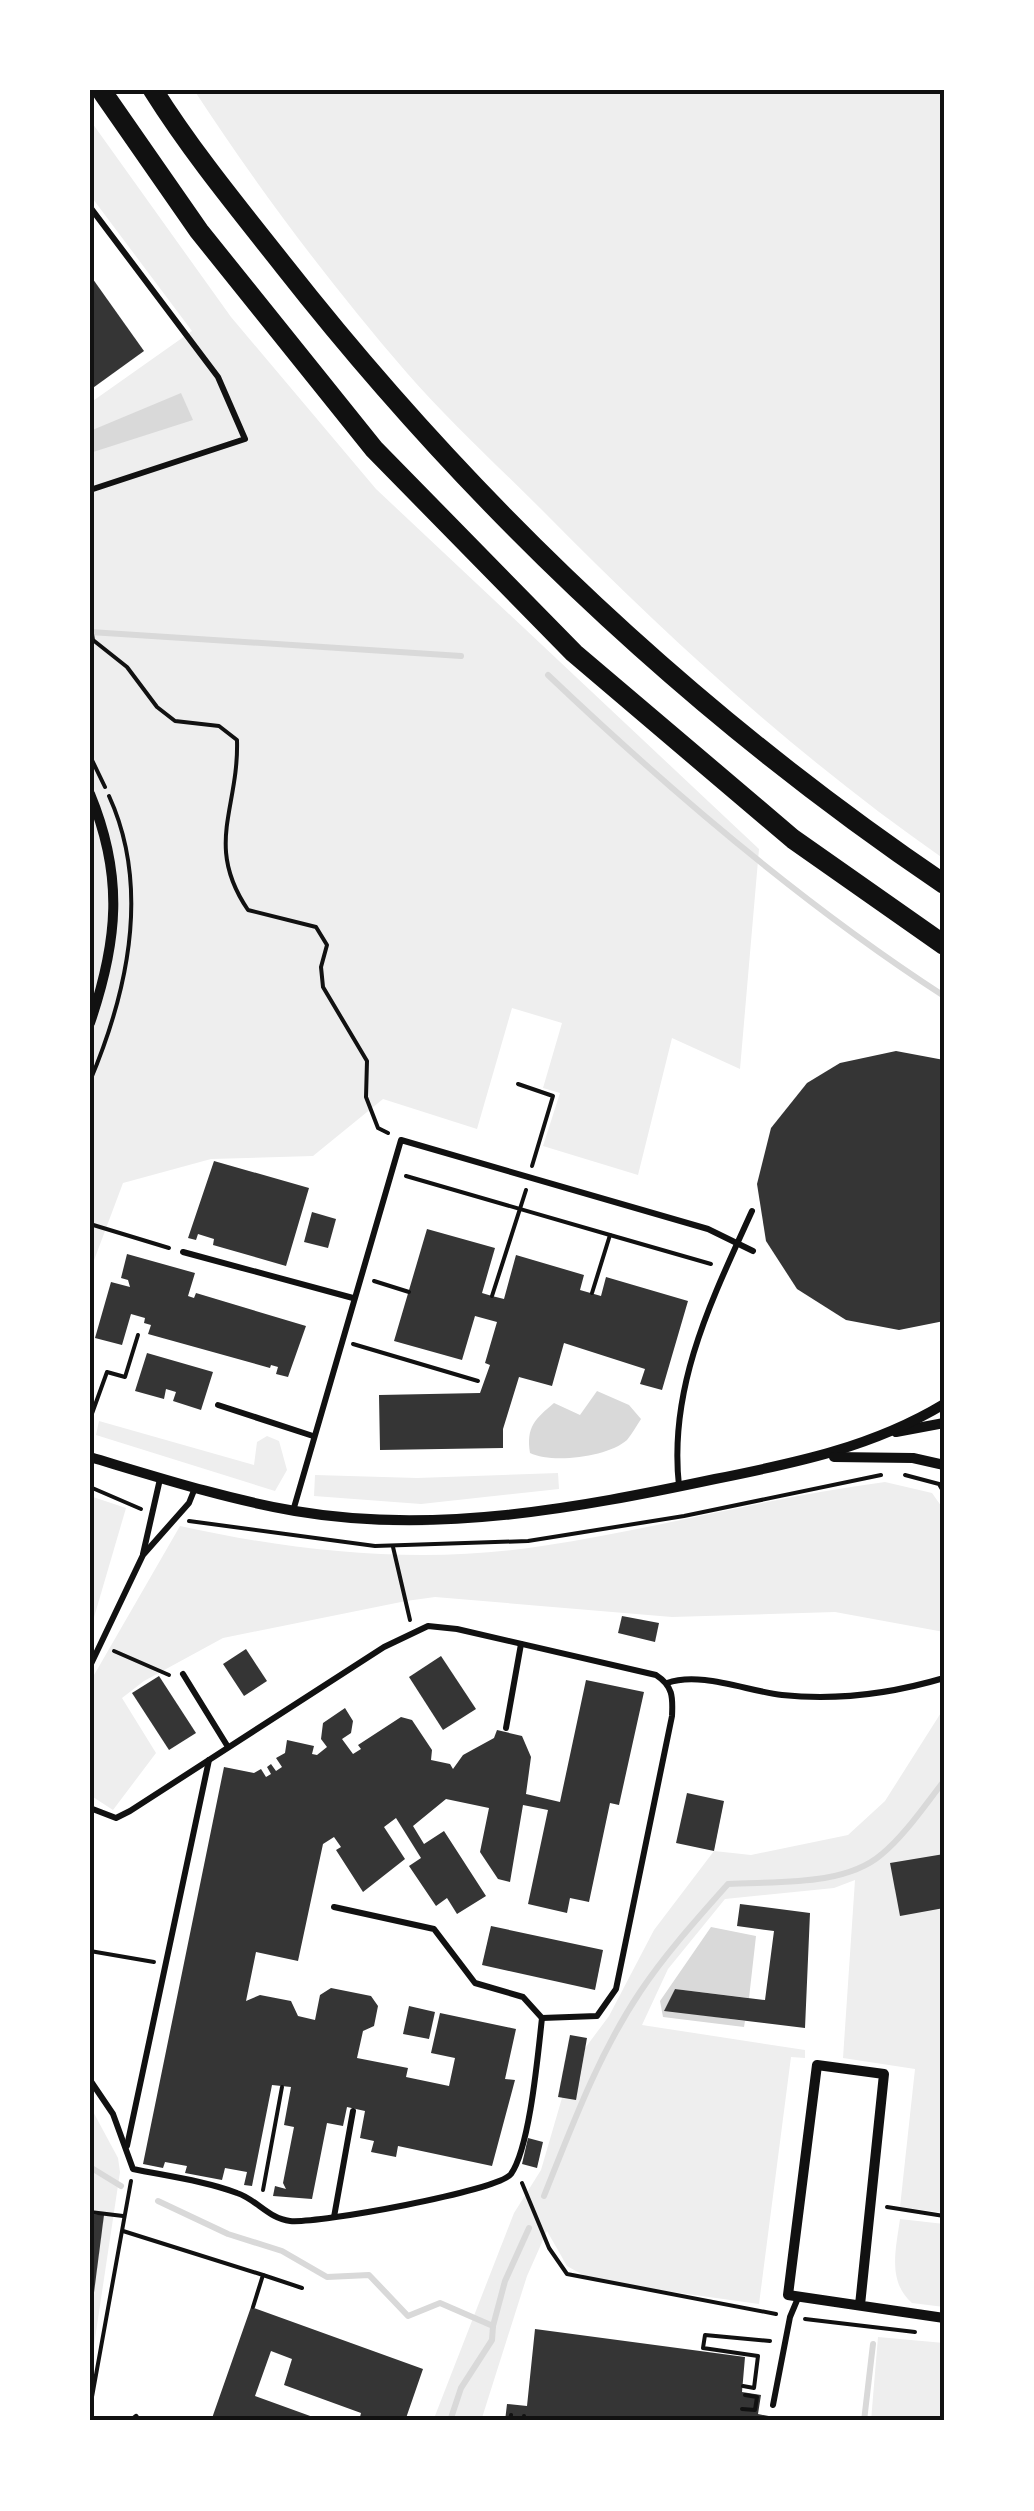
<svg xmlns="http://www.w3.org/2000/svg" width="1034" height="2511" font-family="'PT Sans Narrow',sans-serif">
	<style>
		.green { fill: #eee }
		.water { fill: #d9d9d9 }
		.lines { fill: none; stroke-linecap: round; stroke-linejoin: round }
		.stream { stroke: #d9d9d9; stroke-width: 6 }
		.building { fill: #353535 }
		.path { stroke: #111; stroke-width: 4 }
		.service { stroke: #111; stroke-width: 6 }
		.minor { stroke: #111; stroke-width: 10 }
		.trunk { stroke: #111; stroke-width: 20 }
		.neatline { fill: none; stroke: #111; stroke-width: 4 }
	</style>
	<rect width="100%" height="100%" fill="#fff"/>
	<g class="green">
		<path d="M194,90H944V859C799,758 669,639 545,513C499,467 450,422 407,373C330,284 258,188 194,90Z"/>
		<polygon points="90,120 231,317 376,489 759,849 740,1069 672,1038 638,1175 543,1146 560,1093 543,1088 562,1023 512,1008 477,1129 383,1099 313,1156 211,1159 123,1183 90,1271 90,403 192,331 90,195"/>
		<polygon points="99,1421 254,1465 257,1442 267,1436 279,1441 287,1470 275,1491 96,1435"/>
		<polygon points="558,1473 559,1489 421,1504 314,1496 315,1475 417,1478"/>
		<path d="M885,1482L932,1493L944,1510V1632L835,1612L672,1617L435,1597L406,1601L223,1638L144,1681L122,1698L156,1753L113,1810L90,1795V1682L180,1526C297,1552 423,1565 542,1546C657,1529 769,1497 885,1482Z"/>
		<polygon points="90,1496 126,1508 90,1631"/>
		<polygon points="944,1708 944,2213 900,2207 915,2069 843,2058 855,1880 834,1888 725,1899 668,1969 642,2025 805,2050 805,2058 791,2057 759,2304 594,2281 567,2266 547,2231 527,2276 481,2421 433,2421 514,2213 541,2170 571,2067 609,2016 654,1930 714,1851 751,1855 848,1835 885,1801"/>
		<polygon points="90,2106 118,2158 120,2172 90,2372"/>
		<path d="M900,2219L944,2224V2307L912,2303C887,2281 896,2249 900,2219Z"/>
		<polygon points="878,2337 944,2343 944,2421 871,2421"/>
	</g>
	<g class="water">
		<polygon points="181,393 193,420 90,453 90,431"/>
		<path d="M597,1391L629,1405L641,1419C637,1425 632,1434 627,1440C608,1457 552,1464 530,1453C526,1427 535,1419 554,1403L580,1415Z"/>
		<polygon points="711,1927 756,1936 749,1998 675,1989 665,2010 745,2021 744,2027 663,2017 660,2001"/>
	</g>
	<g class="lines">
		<g class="stream">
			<polyline points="90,632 461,656"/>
			<path d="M548,675C670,791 802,904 944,996"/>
			<polyline points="90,2167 121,2186"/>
			<path d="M544,2196C572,2126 598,2055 640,1992C666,1953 697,1919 728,1884C775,1881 844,1887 882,1854C905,1835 925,1805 944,1781"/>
			<polyline points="158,2201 228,2234 282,2251 327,2277 369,2275 408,2316 440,2303 493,2326 492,2340 461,2388 450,2421"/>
			<polyline points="493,2326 505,2281 529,2228"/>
			<polyline points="864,2421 873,2344"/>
		</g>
	</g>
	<g class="building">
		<polygon points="90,275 144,351 90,390"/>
		<polygon points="896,1051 944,1060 944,1321 899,1330 846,1320 797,1289 766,1241 757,1184 771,1128 807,1083 840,1063"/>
		<polygon points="214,1161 309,1188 286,1266 213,1245 214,1239 198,1234 196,1240 188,1238"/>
		<polygon points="312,1212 336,1219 328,1248 304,1242"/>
		<polygon points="427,1229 495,1248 482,1293 492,1296 504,1299 516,1255 584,1275 580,1290 601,1296 606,1277 688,1301 662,1390 640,1384 645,1369 564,1343 552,1386 519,1377 503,1429 503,1448 380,1450 379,1395 480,1393 490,1365 485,1363 497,1322 475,1316 462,1360 394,1341"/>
		<polygon points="127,1254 195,1273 188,1296 194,1298 196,1293 306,1326 288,1377 276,1374 278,1367 271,1365 270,1368 148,1334 151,1325 144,1323 145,1318 131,1314 122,1345 95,1338 111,1282 130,1287 128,1280 121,1278"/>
		<polygon points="147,1353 213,1372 201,1410 173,1401 176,1392 166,1389 164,1399 135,1391"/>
		<polygon points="622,1616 659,1623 655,1642 618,1633"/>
		<polygon points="246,1649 267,1681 244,1696 223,1664"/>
		<polygon points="441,1656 476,1709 443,1730 409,1677"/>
		<polygon points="159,1676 196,1733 169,1750 132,1693"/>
		<polygon points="586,1680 644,1692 619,1805 610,1803 589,1902 570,1898 567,1913 528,1904 548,1810 523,1805 510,1882 498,1879 480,1852 489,1808 446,1799 413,1826 424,1844 444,1831 486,1896 457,1914 447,1898 436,1906 409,1866 421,1858 396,1818 384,1827 405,1859 363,1892 336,1850 341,1847 334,1837 323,1844 298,1961 256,1952 246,2001 260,1995 291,2001 298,2016 315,2020 320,1995 331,1988 371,1996 378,2006 374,2026 363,2031 357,2058 408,2068 406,2077 449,2086 455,2058 431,2053 440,2013 516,2029 505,2079 515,2080 492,2166 398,2146 396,2157 371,2152 374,2141 360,2138 365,2111 347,2107 343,2126 327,2123 312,2199 273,2196 275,2186 286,2189 283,2183 294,2127 284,2125 291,2087 272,2085 252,2186 244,2185 247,2172 225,2168 222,2180 185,2173 187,2166 165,2162 163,2168 143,2164 224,1767 254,1773 261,1769 266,1777 271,1774 267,1767 271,1764 276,1771 282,1767 276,1758 285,1753 287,1740 314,1746 312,1754 317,1755 327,1747 321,1739 323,1723 345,1708 353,1721 351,1733 342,1739 353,1754 361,1749 358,1745 401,1717 412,1720 432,1750 431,1760 450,1764 453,1769 463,1755 494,1738 497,1730 522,1736 531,1757 526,1794 560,1802"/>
		<polygon points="687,1793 724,1801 714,1851 676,1843"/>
		<polygon points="944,1854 944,1908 900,1916 890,1863"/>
		<polygon points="740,1904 810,1913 805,2028 664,2011 675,1989 765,2000 774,1931 737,1926"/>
		<polygon points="491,1926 603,1950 595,1990 482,1965"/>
		<polygon points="409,2006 435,2012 429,2039 403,2034"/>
		<polygon points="570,2035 587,2038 576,2100 558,2097"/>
		<polygon points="528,2138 543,2142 537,2168 522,2164"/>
		<polygon points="90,2214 104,2215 92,2308 90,2308"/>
		<polygon points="251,2307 423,2369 405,2421 359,2421 361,2413 284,2385 292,2359 271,2351 255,2396 324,2421 211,2421"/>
		<polygon points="535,2329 745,2357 742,2392 761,2395 758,2414 774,2417 774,2421 505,2421 507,2404 527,2406"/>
	</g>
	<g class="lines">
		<g class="path">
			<path d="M90,622L93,640L127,667L157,707L175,721L219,726L237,740C239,809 204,845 248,910L316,927L327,945L321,967L323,987L367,1061L366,1097L378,1128L388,1133"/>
			<polyline points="90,756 105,787"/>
			<path d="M90,1081C128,991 151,888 109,796"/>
			<polyline points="518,1084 553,1096 532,1166"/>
			<polyline points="406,1176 610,1235 592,1293"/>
			<polyline points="90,1224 169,1248"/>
			<polyline points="610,1235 711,1264"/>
			<polyline points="374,1281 409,1292"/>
			<polyline points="492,1296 526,1190"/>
			<polyline points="353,1344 478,1381"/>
			<polyline points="90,1419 107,1372 125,1377 138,1335"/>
			<polyline points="905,1475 939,1484 944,1493"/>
			<polyline points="90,1487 141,1509"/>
			<polyline points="189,1521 375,1546 528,1541 684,1516 881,1475"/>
			<polyline points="393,1547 410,1620"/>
			<polyline points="114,1651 169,1675"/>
			<polyline points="90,1951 154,1962"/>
			<polyline points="522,2183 549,2248 567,2274 776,2314"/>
			<polyline points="263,2190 282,2087"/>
			<polyline points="887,2207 944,2216"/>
			<polyline points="90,2212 123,2216"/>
			<polyline points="123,2231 263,2275 253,2307"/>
			<polyline points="263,2275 302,2288"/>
			<polyline points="805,2319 915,2332"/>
			<polyline points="743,2386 754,2388 758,2356 703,2348 705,2335 770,2341"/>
			<polyline points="90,2408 131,2181"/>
			<polyline points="742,2409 755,2410 757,2397 745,2395"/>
			<polyline points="510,2421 511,2415"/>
			<polyline points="524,2421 524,2416"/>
		</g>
		<g class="service">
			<polyline points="90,207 218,377 245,439 90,490"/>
			<polyline points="183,1252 353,1298"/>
			<polyline points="218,1405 313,1436"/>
			<path d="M679,1486C668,1387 712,1299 752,1211"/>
			<polyline points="293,1511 401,1140 708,1229 753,1251"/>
			<polyline points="143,1554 160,1479"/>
			<polyline points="90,1666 143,1555 189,1503 195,1488"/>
			<polyline points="183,1674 228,1747"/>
			<path d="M667,1683C700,1671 747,1691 782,1695C838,1701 890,1694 944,1678"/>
			<polyline points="506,1728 521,1644"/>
			<path d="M90,1808L116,1818L130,1811L384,1647L428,1626L457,1629L656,1675C673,1686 673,1697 672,1716L616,1989L597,2016L542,2018L523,1997L475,1983L434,1929L334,1907"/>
			<path d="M90,2080L113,2114L133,2169C167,2176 205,2181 237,2193C256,2199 269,2219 290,2221C317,2224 498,2191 511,2174C530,2147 538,2053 542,2018"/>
			<polyline points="127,2146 209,1760"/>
			<polyline points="334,2217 353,2111"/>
			<polyline points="773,2405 790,2317 798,2298"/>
			<polyline points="131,2421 136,2417"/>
		</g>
		<g class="minor">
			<path d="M90,794C124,876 118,941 90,1023"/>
			<polyline points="896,1432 944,1423"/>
			<path d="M90,1457C157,1477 226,1499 295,1511C435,1535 578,1508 715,1479C795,1463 873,1447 944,1404"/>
			<polyline points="834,1457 913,1458 944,1465"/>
			<polyline points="860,2305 884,2074 817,2065 788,2295 944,2318"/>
		</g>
		<g class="trunk">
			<polyline points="101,90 199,231 374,449 574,653 793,839 944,945"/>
			<path d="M153,90C192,152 239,209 284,266C471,504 693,714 944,884"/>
		</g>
	</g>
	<rect width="1034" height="2511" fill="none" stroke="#ffffff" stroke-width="185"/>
	<rect x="92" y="92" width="850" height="2326" class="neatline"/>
</svg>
